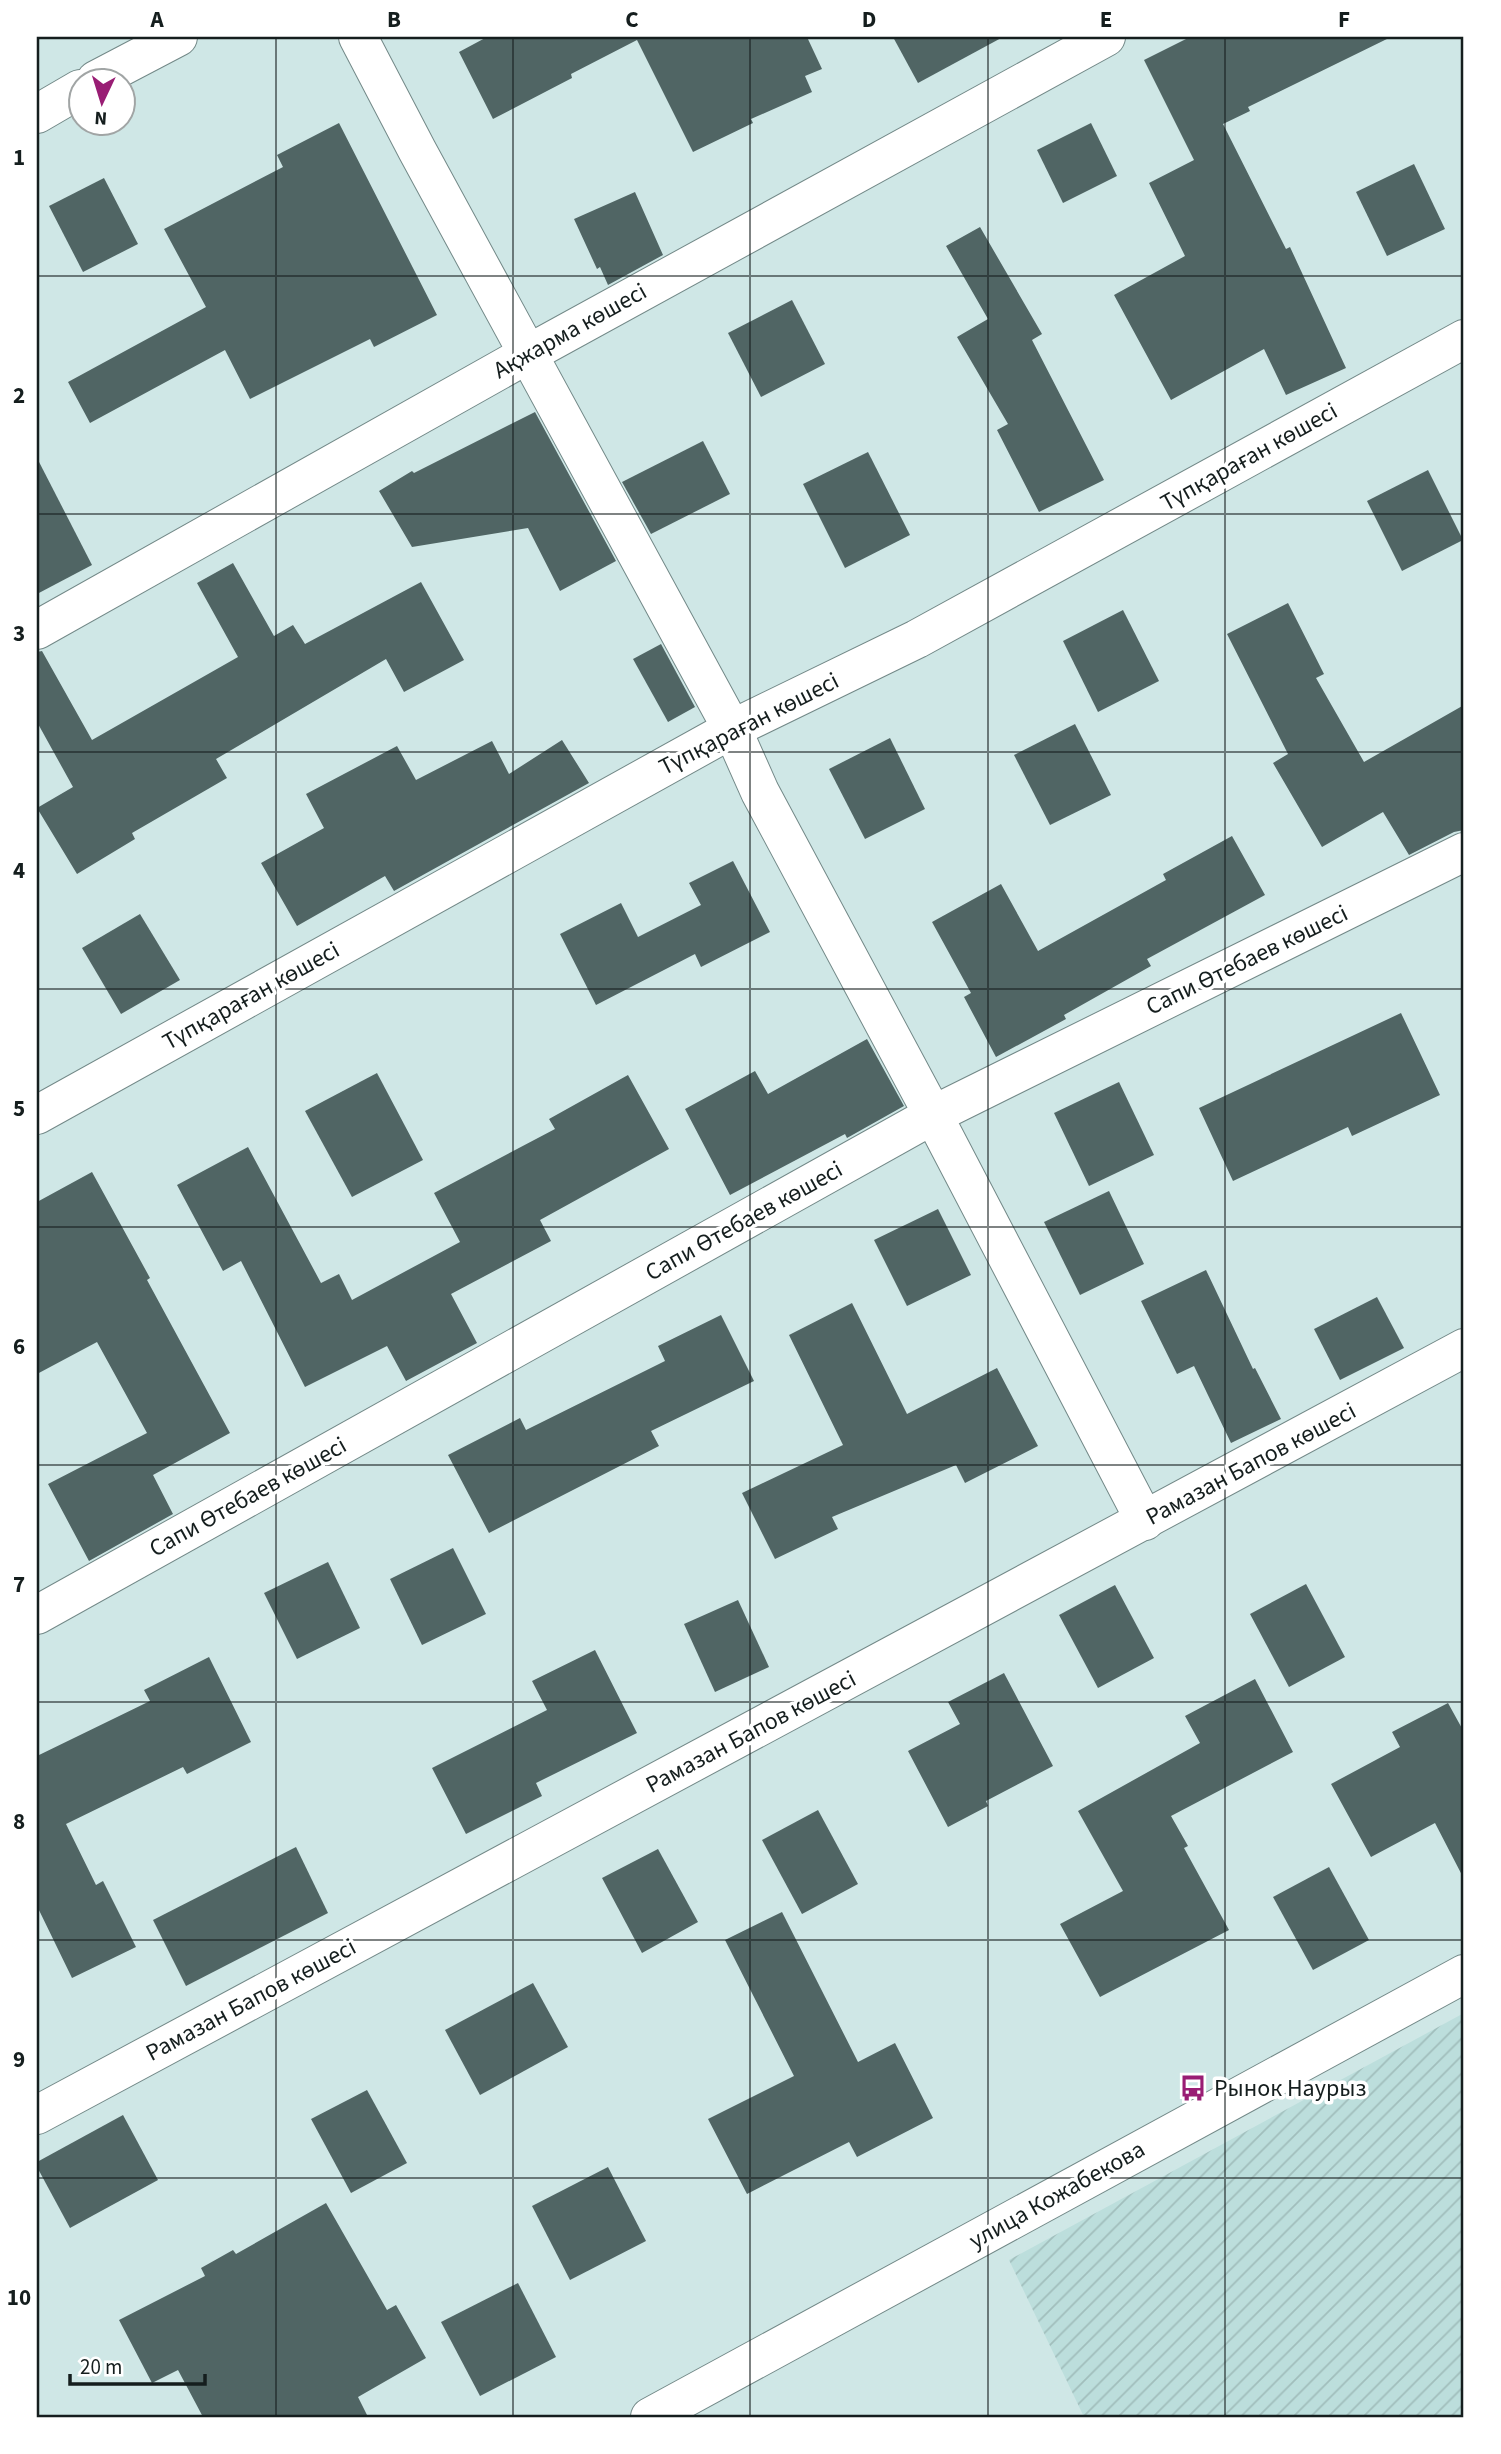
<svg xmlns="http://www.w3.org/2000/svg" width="1501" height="2454" font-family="'Source Sans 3',sans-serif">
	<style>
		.industrial { fill: url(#industrial-furrows) }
		.building { fill: #506564 }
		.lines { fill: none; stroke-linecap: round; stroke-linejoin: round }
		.minor-casing { stroke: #738988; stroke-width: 40 }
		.major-casing { stroke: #738988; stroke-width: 40 }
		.minor { stroke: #fff; stroke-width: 38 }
		.major { stroke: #fff; stroke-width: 38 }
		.grid { fill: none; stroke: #151e1e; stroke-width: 2; stroke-opacity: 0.55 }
		.labels { text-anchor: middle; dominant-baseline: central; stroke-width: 7; stroke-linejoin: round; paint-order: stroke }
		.street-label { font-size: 24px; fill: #151e1e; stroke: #fff }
		.poi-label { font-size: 24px; fill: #151e1e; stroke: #fff; text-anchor: start }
		.neatline { fill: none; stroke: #151e1e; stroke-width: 2.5 }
		.grid-label { font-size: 23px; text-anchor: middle; font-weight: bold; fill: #151e1e }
	</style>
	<defs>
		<pattern id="industrial-furrows" width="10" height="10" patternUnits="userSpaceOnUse" patternTransform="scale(1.75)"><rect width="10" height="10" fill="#bcdedc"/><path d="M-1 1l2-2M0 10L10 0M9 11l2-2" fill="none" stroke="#a1bebc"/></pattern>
	</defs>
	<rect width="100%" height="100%" fill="#cfe7e6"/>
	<polygon class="industrial" points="1464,2013 1464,2417 1084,2417 1009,2260"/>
	<g class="building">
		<polygon points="487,37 807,37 822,69 805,76 812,92 751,119 753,123 693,152 637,40 571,74 572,78 493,119 459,52"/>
		<polygon points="893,37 1003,37 918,83"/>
		<polygon points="1190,37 1391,37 1248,107 1250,111 1223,124 1286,249 1290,247 1346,368 1286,395 1264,349 1171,400 1114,295 1185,256 1149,183 1194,160 1144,60"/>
		<polygon points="339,123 437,315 374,347 370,339 250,399 225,350 90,423 68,382 206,307 164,229 283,167 277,155"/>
		<polygon points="1091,123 1117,176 1063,203 1037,150"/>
		<polygon points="1414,164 1445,229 1387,256 1356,192"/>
		<polygon points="104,178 138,244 83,272 49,206"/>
		<polygon points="635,192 663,255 608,285 600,267 597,269 574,219"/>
		<polygon points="980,227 1042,334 1032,340 1104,480 1039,512 997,430 1008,424 957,337 988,319 946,246"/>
		<polygon points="792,300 825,364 761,397 728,333"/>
		<polygon points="535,412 616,561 560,591 528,528 412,547 379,491 412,471 414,473"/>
		<polygon points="703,441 730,494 651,534 622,482"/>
		<polygon points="868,452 910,535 845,568 803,484"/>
		<polygon points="37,458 92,565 37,594"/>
		<polygon points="1428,470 1463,540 1402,571 1367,501"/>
		<polygon points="233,563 274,636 293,625 305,644 421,582 464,660 404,692 386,659 216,759 227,778 132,833 135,839 77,874 37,808 73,787 37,722 37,652 42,651 92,740 238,657 197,583"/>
		<polygon points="1288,603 1324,674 1316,678 1364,762 1464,705 1464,830 1454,832 1409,855 1383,812 1322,847 1273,763 1288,754 1227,634"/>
		<polygon points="1123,610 1159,681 1098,712 1063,641"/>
		<polygon points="661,644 695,707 668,722 633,659"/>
		<polygon points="1075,724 1111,795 1050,825 1014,755"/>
		<polygon points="890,738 925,809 865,839 829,769"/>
		<polygon points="562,740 589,783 394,891 385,876 297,926 261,863 324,828 306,794 397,746 416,780 492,741 509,774"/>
		<polygon points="1232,836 1265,895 1147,959 1151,966 1064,1015 1066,1019 996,1057 964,997 971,993 932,922 1001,884 1038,951 1166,880 1163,874"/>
		<polygon points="733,861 770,932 701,967 695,954 596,1005 560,934 621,903 638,937 701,905 689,883"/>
		<polygon points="140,914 180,980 121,1014 82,948"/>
		<polygon points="1401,1013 1440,1095 1352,1136 1348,1127 1233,1181 1199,1108"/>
		<polygon points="867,1039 904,1106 847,1138 845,1134 730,1195 685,1109 755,1071 768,1094"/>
		<polygon points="377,1073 423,1160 352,1197 305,1111"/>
		<polygon points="628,1075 669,1149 540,1220 551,1241 451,1294 477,1343 406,1381 387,1346 305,1387 241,1261 223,1271 177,1185 248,1147 321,1283 339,1274 352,1300 460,1242 434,1193 555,1129 549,1119"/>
		<polygon points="1119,1082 1154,1155 1089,1186 1054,1113"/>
		<polygon points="92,1172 150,1278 147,1280 230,1433 153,1475 173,1514 89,1561 48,1484 147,1433 97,1342 37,1374 37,1202"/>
		<polygon points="1109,1191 1144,1264 1080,1295 1044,1222"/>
		<polygon points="938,1209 971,1275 907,1306 874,1240"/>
		<polygon points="1206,1270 1253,1369 1255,1368 1281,1419 1231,1443 1194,1366 1177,1374 1141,1301"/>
		<polygon points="1377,1297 1404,1348 1340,1380 1314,1329"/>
		<polygon points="852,1303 907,1414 997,1368 1038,1446 965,1483 956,1465 832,1517 838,1529 775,1559 742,1493 843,1445 789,1335"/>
		<polygon points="721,1315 754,1381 651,1431 659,1446 489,1533 448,1455 520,1418 526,1430 665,1361 658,1346"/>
		<polygon points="453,1548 486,1614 422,1645 390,1579"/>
		<polygon points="328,1562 360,1628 297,1659 264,1593"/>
		<polygon points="1306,1584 1345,1657 1289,1687 1250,1614"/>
		<polygon points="1115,1585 1154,1658 1098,1688 1059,1615"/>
		<polygon points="738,1600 769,1667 715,1692 684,1624"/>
		<polygon points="595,1650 637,1733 536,1783 542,1796 466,1834 432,1768 547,1710 532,1681"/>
		<polygon points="209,1657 251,1742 187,1774 183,1767 66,1824 96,1885 103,1881 136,1947 72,1978 37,1906 37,1756 150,1701 144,1690"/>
		<polygon points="1004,1673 1053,1766 986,1801 988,1806 948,1827 908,1751 960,1724 948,1702"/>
		<polygon points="1255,1679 1293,1752 1171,1816 1188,1846 1184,1848 1229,1930 1100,1997 1060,1924 1123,1891 1078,1811 1200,1743 1185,1716"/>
		<polygon points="1448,1703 1464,1732 1464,1879 1435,1823 1371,1857 1331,1784 1400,1747 1392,1732"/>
		<polygon points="818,1810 858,1884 802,1914 762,1840"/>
		<polygon points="296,1847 328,1913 186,1986 153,1920"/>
		<polygon points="658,1849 698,1922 642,1953 602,1878"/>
		<polygon points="1329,1867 1369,1940 1313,1970 1273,1897"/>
		<polygon points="782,1912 858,2062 895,2043 933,2118 857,2157 849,2142 747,2194 708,2119 794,2076 725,1940"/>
		<polygon points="533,1983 568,2047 480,2095 445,2030"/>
		<polygon points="367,2090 407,2163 351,2193 311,2119"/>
		<polygon points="123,2115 158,2180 70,2228 37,2167 37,2162"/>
		<polygon points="608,2167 646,2241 570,2280 532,2206"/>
		<polygon points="326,2203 387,2310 396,2305 426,2358 358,2397 368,2417 203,2417 178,2370 152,2383 119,2320 205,2276 201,2268 233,2250 236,2254"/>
		<polygon points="518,2283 556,2357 480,2396 441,2322"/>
	</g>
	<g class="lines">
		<g class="minor-casing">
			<g id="minor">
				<polyline points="358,37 417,150 732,729 760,792 933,1115 1145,1521"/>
				<polyline points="96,80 178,37"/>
				<polyline points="37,114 80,89"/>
				<polyline points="37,630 528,354 1106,37"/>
				<polyline points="37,1115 732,729 917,639 1464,339"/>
				<polyline points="37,1615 933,1115 1464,852"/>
				<polyline points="37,2115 1464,1348"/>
			</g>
		</g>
		<g class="major-casing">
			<polyline id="major" points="650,2417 1464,1974"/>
		</g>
		<use href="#minor" class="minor"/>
		<use href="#major" class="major"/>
	</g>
	<path class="grid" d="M276,37V2417M513,37V2417M750,37V2417M988,37V2417M1225,37V2417M37,276H1464M37,514H1464M37,752H1464M37,989H1464M37,1227H1464M37,1465H1464M37,1702H1464M37,1940H1464M37,2178H1464"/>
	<defs>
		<g id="bus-bare" transform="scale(2.1)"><path d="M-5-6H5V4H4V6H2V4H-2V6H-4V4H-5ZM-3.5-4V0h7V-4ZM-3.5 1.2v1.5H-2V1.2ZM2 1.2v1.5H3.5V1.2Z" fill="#991d74" stroke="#fff" stroke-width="2.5" paint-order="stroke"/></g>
	</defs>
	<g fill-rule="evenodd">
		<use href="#bus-bare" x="1193" y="2088"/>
	</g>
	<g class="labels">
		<g class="street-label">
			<text transform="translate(570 331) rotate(-29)">Ақжарма көшесі</text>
			<text transform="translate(1249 457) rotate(-29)">Түпқараған көшесі</text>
			<text transform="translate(749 724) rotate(-27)">Түпқараған көшесі</text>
			<text transform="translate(1247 960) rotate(-26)">Сапи Өтебаев көшесі</text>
			<text transform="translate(251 996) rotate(-29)">Түпқараған көшесі</text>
			<text transform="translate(744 1221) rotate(-29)">Сапи Өтебаев көшесі</text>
			<text transform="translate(1251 1464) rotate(-28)">Рамазан Бапов көшесі</text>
			<text transform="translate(248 1497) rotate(-29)">Сапи Өтебаев көшесі</text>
			<text transform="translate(751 1732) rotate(-28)">Рамазан Бапов көшесі</text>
			<text transform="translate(251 2000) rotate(-28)">Рамазан Бапов көшесі</text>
			<text transform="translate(1057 2195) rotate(-29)">улица Кожабекова</text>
		</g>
		<g class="poi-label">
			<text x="1214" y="2088">Рынок Наурыз</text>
		</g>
	</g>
	<rect width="1501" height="2454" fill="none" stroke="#ffffff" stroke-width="77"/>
	<g transform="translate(102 102) rotate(184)"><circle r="33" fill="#ffffff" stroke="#a1a5a5" stroke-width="2"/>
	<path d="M0-5L12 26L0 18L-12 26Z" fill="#991d74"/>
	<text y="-10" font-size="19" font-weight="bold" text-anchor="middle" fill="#151e1e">N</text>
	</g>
	<path d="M70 2374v10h135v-10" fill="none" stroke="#151e1e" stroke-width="3.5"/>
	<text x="80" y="2374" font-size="21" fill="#151e1e" stroke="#ffffff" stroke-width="5" paint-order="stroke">20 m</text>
	<rect x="38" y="38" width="1424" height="2378" class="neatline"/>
	<g class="grid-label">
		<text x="157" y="27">A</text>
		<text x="394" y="27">B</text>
		<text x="632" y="27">C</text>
		<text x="869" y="27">D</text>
		<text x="1106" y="27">E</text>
		<text x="1344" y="27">F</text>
		<text x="19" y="165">1</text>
		<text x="19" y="403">2</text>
		<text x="19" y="641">3</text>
		<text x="19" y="878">4</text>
		<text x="19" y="1116">5</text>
		<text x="19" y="1354">6</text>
		<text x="19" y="1592">7</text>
		<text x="19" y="1829">8</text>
		<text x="19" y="2067">9</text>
		<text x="19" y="2305">10</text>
	</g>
</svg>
